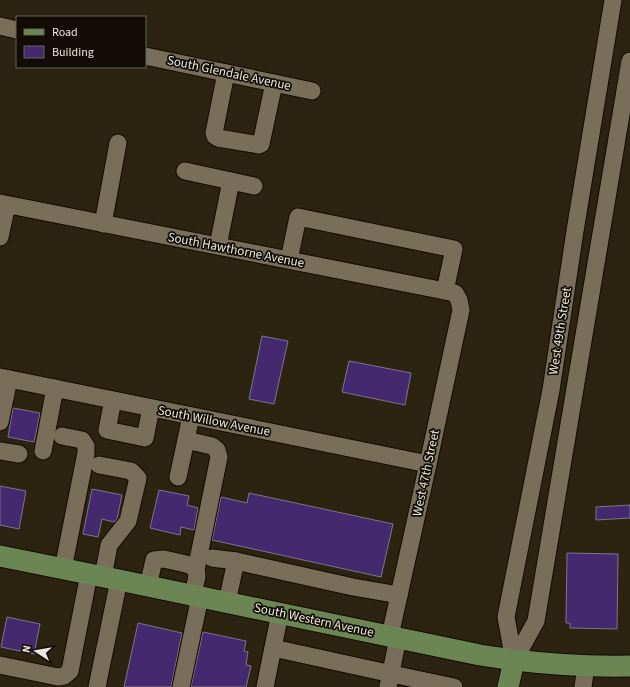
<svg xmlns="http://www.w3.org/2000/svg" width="630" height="687" font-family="'Source Sans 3',sans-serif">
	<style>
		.building { fill: #45296e; stroke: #7c768b }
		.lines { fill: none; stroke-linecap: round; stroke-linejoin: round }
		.minor-casing { stroke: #140c00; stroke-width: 19 }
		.major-casing { stroke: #140c00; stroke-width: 23 }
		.minor { stroke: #786e5a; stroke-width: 17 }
		.major { stroke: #6c8554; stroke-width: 21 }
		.labels { text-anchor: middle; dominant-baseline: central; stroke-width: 3.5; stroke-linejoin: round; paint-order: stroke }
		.street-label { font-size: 13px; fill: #ece6da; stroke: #110d06 }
	</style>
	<rect width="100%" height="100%" fill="#2c2311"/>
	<g class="building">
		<polygon points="262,336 288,341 274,404 249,399"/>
		<polygon points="349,361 411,373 405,405 342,392"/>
		<polygon points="13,408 40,413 34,442 8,437"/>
		<polygon points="0,486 26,491 19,529 0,525"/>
		<polygon points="92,489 122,495 117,519 114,522 102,519 98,537 83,534"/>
		<polygon points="159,490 189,496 187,505 198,508 194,530 181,527 180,535 150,528"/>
		<polygon points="249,493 393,524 381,577 212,540 221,497 247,503"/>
		<polygon points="630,505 630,518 596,520 596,507"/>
		<polygon points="567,553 618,554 617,629 570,628 570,623 566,623"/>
		<polygon points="7,617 40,624 34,654 1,647"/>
		<polygon points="138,623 182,633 171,687 124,687"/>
		<polygon points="203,632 246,641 244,651 248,652 246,665 251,666 246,687 191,687"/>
	</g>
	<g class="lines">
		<g class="minor-casing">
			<g id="minor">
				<polyline points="0,26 17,30"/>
				<polyline points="145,56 312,91"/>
				<polyline points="226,73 214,133 215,136 218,138 259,145 261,144 274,83"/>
				<polyline points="185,171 231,181 218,246"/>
				<polyline points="231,181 254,186"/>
				<polyline points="0,203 455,293 459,300 461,310 428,464 390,636"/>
				<polyline points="103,224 118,143"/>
				<polyline points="0,237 7,205"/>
				<polyline points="289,260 298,217 454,249 445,291"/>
				<polyline points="0,377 428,464"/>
				<polyline points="113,400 107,430 145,438 151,408"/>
				<polyline points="191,416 186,440 212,446 217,450 219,457 196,570"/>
				<polyline points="0,422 9,379"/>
				<polyline points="62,436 82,440 86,446 86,453 63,569"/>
				<polyline points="0,451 19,454"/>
				<polyline points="43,451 55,388"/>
				<polyline points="99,465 131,471 138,478 128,521 109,545 103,577"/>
				<polyline points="178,477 186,440"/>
				<polyline points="212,558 236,561 227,602"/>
				<polyline points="236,561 353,587 399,595"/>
				<polyline points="148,586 154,560 164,559 190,565 196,570 197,576 193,595"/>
				<path d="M273,648C333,661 394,675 454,687"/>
				<polyline points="514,661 506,617 551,390 575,231 613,0"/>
				<polyline points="514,661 536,621 630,61"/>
				<polyline points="0,665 58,677 64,676 70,671 89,574"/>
				<polyline points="97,687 119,580"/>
				<polyline points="181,687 200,597"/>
				<polyline points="265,687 280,613"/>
				<polyline points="388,687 398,638"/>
				<polyline points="583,687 586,666"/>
			</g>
		</g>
		<g class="major-casing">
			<g id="major">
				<path d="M0,556L119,580L480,655C530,663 579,667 630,666"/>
				<polyline points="508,687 514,661"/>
			</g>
		</g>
		<use href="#minor" class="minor"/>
		<use href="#major" class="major"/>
	</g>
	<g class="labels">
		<g class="street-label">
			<text transform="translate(229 73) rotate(12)">South Glendale Avenue</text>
			<text transform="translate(236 250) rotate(11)">South Hawthorne Avenue</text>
			<text transform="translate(560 331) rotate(-81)">West 49th Street</text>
			<text transform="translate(214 421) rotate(11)">South Willow Avenue</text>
			<text transform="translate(426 473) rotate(-78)">West 47th Street</text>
			<text transform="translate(314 620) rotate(12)">South Western Avenue</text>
		</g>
	</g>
	<rect x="16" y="16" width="130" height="52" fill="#110d06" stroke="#69645b"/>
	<rect x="24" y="29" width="20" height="6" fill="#6c8554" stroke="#69645b"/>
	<text x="52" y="36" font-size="12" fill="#ece6da">Road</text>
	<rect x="24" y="46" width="20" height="12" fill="#45296e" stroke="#69645b"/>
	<text x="52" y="56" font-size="12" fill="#ece6da">Building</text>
	<g transform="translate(36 651) rotate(282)" stroke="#110d06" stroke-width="3" paint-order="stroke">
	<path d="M0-3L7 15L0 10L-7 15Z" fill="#ece6da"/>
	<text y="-6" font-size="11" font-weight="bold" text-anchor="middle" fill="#ece6da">N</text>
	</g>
</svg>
